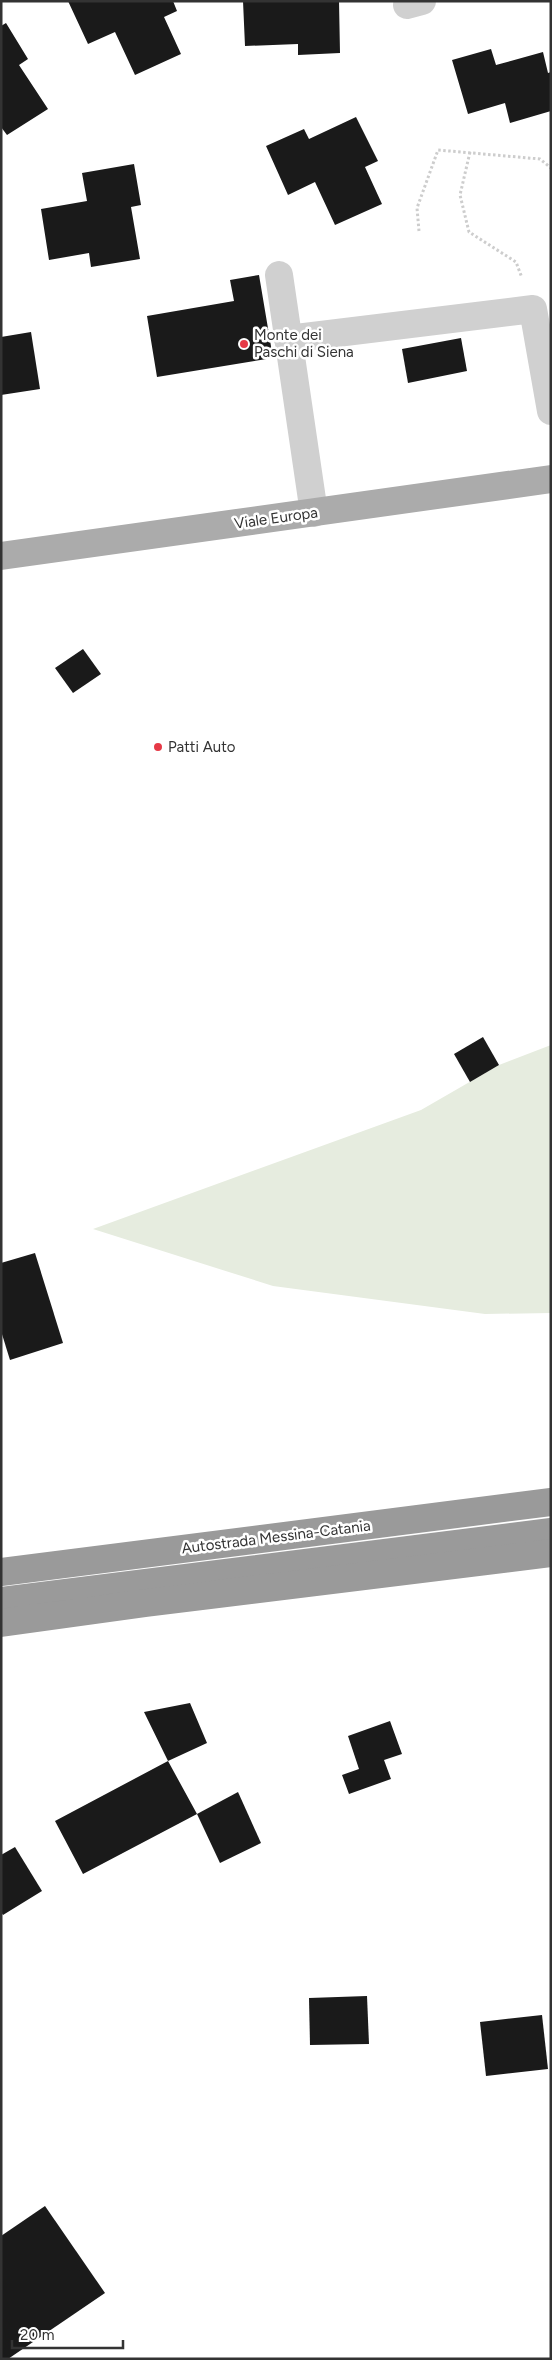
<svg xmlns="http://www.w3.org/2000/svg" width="552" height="2360" font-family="Figtree,sans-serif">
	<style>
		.green { fill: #e6ecdf }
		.building { fill: #1a1a1a }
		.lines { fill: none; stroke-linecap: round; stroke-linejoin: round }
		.path { stroke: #cdcdcd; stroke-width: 3; stroke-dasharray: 2.5 2.5; stroke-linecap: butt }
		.minor { stroke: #d0d0d0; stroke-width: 28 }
		.major { stroke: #ababab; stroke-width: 28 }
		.highway { stroke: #9a9a9a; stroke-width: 28 }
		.poi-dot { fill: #e63946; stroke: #fff; stroke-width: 2 }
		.labels { text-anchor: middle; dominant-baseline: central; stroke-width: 5; stroke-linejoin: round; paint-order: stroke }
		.poi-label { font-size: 15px; fill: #333; stroke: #fff; text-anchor: start }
		.street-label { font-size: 15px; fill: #333; stroke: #fff }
	</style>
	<rect width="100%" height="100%" fill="#fff"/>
	<polygon class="green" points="551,1045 551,1313 485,1314 273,1286 93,1229 421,1110 499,1065"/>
	<g class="building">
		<polygon points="68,1 173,1 177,11 164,17 181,54 135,75 115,32 88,44"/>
		<polygon points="243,1 339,1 340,53 298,55 298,44 245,46"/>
		<polygon points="6,23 28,59 19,65 48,109 7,135 1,127 1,26"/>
		<polygon points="491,49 496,65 543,52 548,73 551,72 551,111 510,123 505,103 468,114 452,60"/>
		<polygon points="356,117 378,161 365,167 382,204 335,225 315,182 288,195 266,146 304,129 309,139"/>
		<polygon points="134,164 141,205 131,207 140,259 91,267 89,253 49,260 41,209 87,201 82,173"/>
		<polygon points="259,275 273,358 157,377 147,316 234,301 230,280"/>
		<polygon points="31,332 40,389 1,395 1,337"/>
		<polygon points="461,338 467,371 408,383 402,349"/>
		<polygon points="83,649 101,674 73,693 55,668"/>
		<polygon points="483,1037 499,1065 470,1082 454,1054"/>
		<polygon points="35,1253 63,1343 10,1360 1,1331 1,1263"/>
		<polygon points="190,1703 207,1743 168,1761 197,1814 83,1874 55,1821 168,1761 144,1712"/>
		<polygon points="390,1721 402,1754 384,1760 391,1779 349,1794 342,1775 359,1769 348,1736"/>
		<polygon points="238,1792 261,1843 220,1863 197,1814"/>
		<polygon points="15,1847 42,1891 3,1915 1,1912 1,1855"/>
		<polygon points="367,1996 369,2044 310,2045 309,1998"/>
		<polygon points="542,2015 548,2069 486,2076 480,2022"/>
		<polygon points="45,2206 105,2293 8,2359 1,2359 1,2236"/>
	</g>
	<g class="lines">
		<g class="path">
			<polyline points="470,152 460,195 469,232 516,262 522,278"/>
			<polyline points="419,231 417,208 438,150 540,159 551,168"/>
		</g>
		<g class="minor">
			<polyline points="407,5 422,1"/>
			<polyline points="279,275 314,513"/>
			<polyline points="288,339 533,309 551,411"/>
		</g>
		<polyline class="major" points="1,556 551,479"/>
		<g class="highway">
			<polyline points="1,1572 551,1502"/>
			<polyline points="1,1601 551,1532"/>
			<polyline points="1,1623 146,1603 551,1553"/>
		</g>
	</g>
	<g class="poi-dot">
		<circle cx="244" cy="344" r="5"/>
		<circle cx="158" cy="747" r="5"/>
	</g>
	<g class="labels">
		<g class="poi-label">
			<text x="254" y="335">Monte dei<tspan x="254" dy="17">Paschi di Siena</tspan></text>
			<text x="168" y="747">Patti Auto</text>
		</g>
		<g class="street-label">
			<text transform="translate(276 518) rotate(-8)">Viale Europa</text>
			<text transform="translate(276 1537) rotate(-7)">Autostrada Messina-Catania</text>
		</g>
	</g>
	<rect width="552" height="2360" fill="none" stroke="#333333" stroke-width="5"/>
	<path d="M12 2340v8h111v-8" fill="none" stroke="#333333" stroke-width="2.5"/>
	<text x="20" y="2340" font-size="15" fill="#333333" stroke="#ffffff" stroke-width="4" paint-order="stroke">20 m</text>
</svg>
